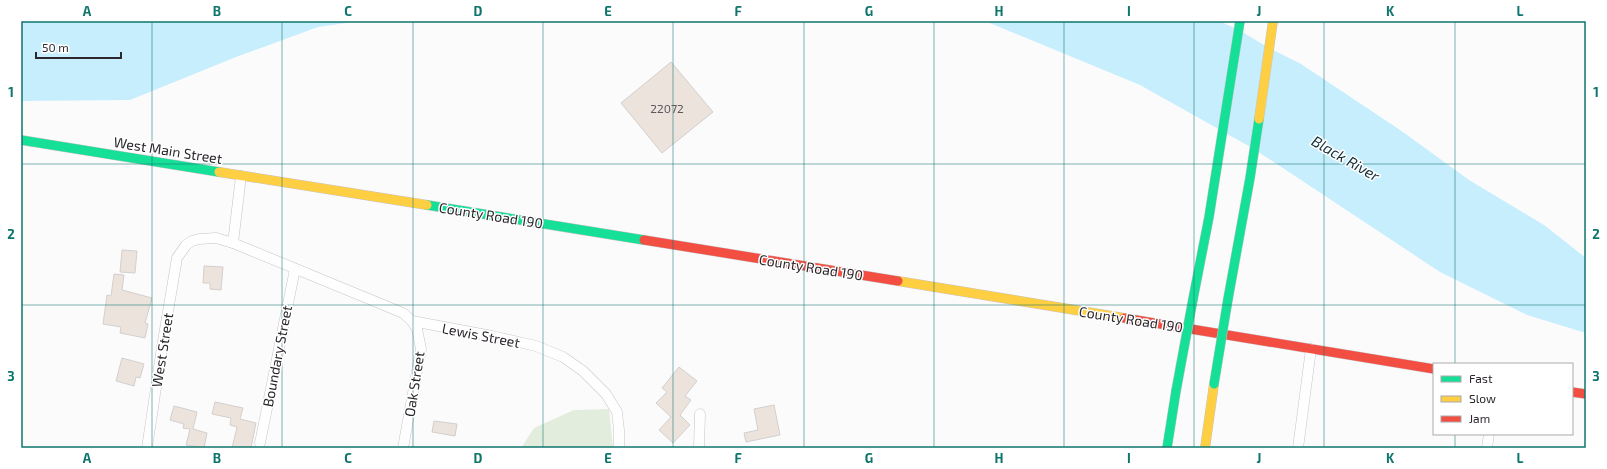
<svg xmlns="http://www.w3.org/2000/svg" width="1607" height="469" font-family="'Exo 2',sans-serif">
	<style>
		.green { fill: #e3eddd }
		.water { fill: #c6eefd }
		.building { fill: #ece3dd; stroke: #d3cfcd }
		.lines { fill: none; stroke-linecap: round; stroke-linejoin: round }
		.street-casing { stroke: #c7c3c7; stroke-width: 11 }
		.fast-casing { stroke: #c7c3c7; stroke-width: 10 }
		.slow-casing { stroke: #c7c3c7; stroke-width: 10 }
		.jam-casing { stroke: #c7c3c7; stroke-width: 10 }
		.street { stroke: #fffeff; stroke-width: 10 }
		.fast { stroke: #16e098; stroke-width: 9 }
		.slow { stroke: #ffcf43; stroke-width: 9 }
		.jam { stroke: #f24e42; stroke-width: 9 }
		.fast-bridge-casing { stroke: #c7c3c7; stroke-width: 10; stroke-linecap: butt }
		.fast-bridge { stroke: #16e098; stroke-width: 9 }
		.grid { fill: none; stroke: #0f766e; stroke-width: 1; stroke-opacity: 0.55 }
		.labels { text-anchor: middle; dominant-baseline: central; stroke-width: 3; stroke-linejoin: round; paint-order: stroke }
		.number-label { font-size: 12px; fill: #5d575a }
		.street-label { font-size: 14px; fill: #2c272d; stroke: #fff }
		.water-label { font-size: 15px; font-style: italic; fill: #143039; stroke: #fff }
		.neatline { fill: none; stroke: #0f766e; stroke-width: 1.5 }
		.grid-label { font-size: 13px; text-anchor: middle; font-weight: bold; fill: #0f766e }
	</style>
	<rect width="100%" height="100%" fill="#fcfbfc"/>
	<polygon class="green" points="609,409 613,448 521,448 534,428 574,410"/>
	<g class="water">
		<polygon points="21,21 360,21 318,27 236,57 130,100 21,101"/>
		<polygon points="985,21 1219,21 1239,30 1269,48 1301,64 1403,132 1469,180 1544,225 1586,258 1586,333 1527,315 1440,272 1254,149 1140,85"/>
	</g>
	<g class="building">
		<polygon points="671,62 713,112 662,153 621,103"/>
		<polygon points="122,250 137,251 135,273 120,272"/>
		<polygon points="204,266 223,267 221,290 210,289 210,283 203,283"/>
		<polygon points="114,274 124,275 122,290 152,298 145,323 148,324 145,338 120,333 121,327 103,324 107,295 111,296"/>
		<polygon points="122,358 144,364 140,378 136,377 134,386 116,381"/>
		<polygon points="679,367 697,381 685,396 691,400 680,415 690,425 673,443 659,430 671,417 656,403 667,392 662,388"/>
		<polygon points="215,402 243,408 240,419 256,423 251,448 232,448 237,427 230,425 231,418 212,414"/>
		<polygon points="774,405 780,435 746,442 744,433 758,430 754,409"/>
		<polygon points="174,406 197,412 193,429 207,433 204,448 186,445 190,429 183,428 184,424 170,420"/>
		<polygon points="434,421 457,424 455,436 432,432"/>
	</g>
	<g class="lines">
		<g class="street-casing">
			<g id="street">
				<polyline points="233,243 241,176"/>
				<polyline points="260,443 295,269"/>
				<polyline points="147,448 162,347 177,258 186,245 192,241 199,239 216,238 233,243 403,313 412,321 492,336 536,346 563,357 583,371 606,394 617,412 619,430 619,448"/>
				<polyline points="403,448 421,349 417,329 412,321"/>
				<polyline points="699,448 700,414"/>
				<polyline points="1298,448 1311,349"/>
				<polyline points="1487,448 1489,434"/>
			</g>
		</g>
		<g class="fast-casing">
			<g id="fast">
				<polyline points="21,140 219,172"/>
				<polyline points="427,205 644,240"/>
				<polyline points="1193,299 1209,217 1240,21"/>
				<polyline points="1228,299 1250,178 1259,119"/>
				<polyline points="1167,448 1176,391"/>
			</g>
		</g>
		<g class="slow-casing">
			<g id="slow">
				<polyline points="1259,119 1273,21"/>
				<polyline points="219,172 427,205"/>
				<polyline points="898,281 1124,318"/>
				<polyline points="1205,448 1214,384"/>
			</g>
		</g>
		<g class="jam-casing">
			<g id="jam">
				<polyline points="644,240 898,281"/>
				<polyline points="1124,318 1434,369"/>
				<polyline points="1572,392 1586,394"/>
			</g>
		</g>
		<use href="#street" class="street"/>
		<use href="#fast" class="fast"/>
		<use href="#slow" class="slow"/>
		<use href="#jam" class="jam"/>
		<g class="fast-bridge-casing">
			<g id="fast-bridge">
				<polyline points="1214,384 1228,299"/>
				<polyline points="1176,391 1193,299"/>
			</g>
		</g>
		<use href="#fast-bridge" class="fast-bridge"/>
	</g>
	<path class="grid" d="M152,21V448M282,21V448M413,21V448M543,21V448M673,21V448M804,21V448M934,21V448M1064,21V448M1194,21V448M1324,21V448M1455,21V364M21,164H1586M21,305H1586M1455,434V448"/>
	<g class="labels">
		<g class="number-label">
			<text x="667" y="108">22072</text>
		</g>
		<g class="street-label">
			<text transform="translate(168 150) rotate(9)">West Main Street</text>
			<text transform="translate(491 215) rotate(9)">County Road 190</text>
			<text transform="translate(811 267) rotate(9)">County Road 190</text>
			<text transform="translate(1131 319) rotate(9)">County Road 190</text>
			<text transform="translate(481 335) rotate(11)">Lewis Street</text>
			<text transform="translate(162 350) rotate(-81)">West Street</text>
			<text transform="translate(277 356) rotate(-79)">Boundary Street</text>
			<text transform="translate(414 384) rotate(-81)">Oak Street</text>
		</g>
		<g class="water-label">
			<text transform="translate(1346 158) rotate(30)">Black River</text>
		</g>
	</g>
	<rect width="1607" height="469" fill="none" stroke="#ffffff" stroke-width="44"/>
	<rect x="1433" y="363" width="140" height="72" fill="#ffffff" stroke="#aba9ab"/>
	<rect x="1441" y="376" width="20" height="6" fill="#16e098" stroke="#aba9ab"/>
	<text x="1469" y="383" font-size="12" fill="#2c272d">Fast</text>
	<rect x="1441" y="396" width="20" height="6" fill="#ffcf43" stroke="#aba9ab"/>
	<text x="1469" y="403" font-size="12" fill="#2c272d">Slow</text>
	<rect x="1441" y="416" width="20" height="6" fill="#f24e42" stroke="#aba9ab"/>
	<text x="1469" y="423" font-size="12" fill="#2c272d">Jam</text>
	<path d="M36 52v6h85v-6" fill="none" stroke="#2c272d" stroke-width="2"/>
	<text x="42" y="52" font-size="12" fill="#2c272d" stroke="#ffffff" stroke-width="3" paint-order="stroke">50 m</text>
	<rect x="22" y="22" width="1563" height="425" class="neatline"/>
	<g class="grid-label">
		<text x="87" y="16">A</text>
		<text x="217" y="16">B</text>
		<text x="348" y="16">C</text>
		<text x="478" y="16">D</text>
		<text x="608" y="16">E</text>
		<text x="738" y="16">F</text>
		<text x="869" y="16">G</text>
		<text x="999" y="16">H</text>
		<text x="1129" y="16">I</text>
		<text x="1259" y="16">J</text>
		<text x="1390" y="16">K</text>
		<text x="1520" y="16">L</text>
		<text x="11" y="97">1</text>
		<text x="1596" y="97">1</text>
		<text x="11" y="239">2</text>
		<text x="1596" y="239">2</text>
		<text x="11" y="381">3</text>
		<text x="1596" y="381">3</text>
		<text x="87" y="463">A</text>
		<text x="217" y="463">B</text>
		<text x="348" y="463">C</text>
		<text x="478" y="463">D</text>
		<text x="608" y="463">E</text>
		<text x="738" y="463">F</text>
		<text x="869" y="463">G</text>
		<text x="999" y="463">H</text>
		<text x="1129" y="463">I</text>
		<text x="1259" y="463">J</text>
		<text x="1390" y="463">K</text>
		<text x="1520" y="463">L</text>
	</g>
</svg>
